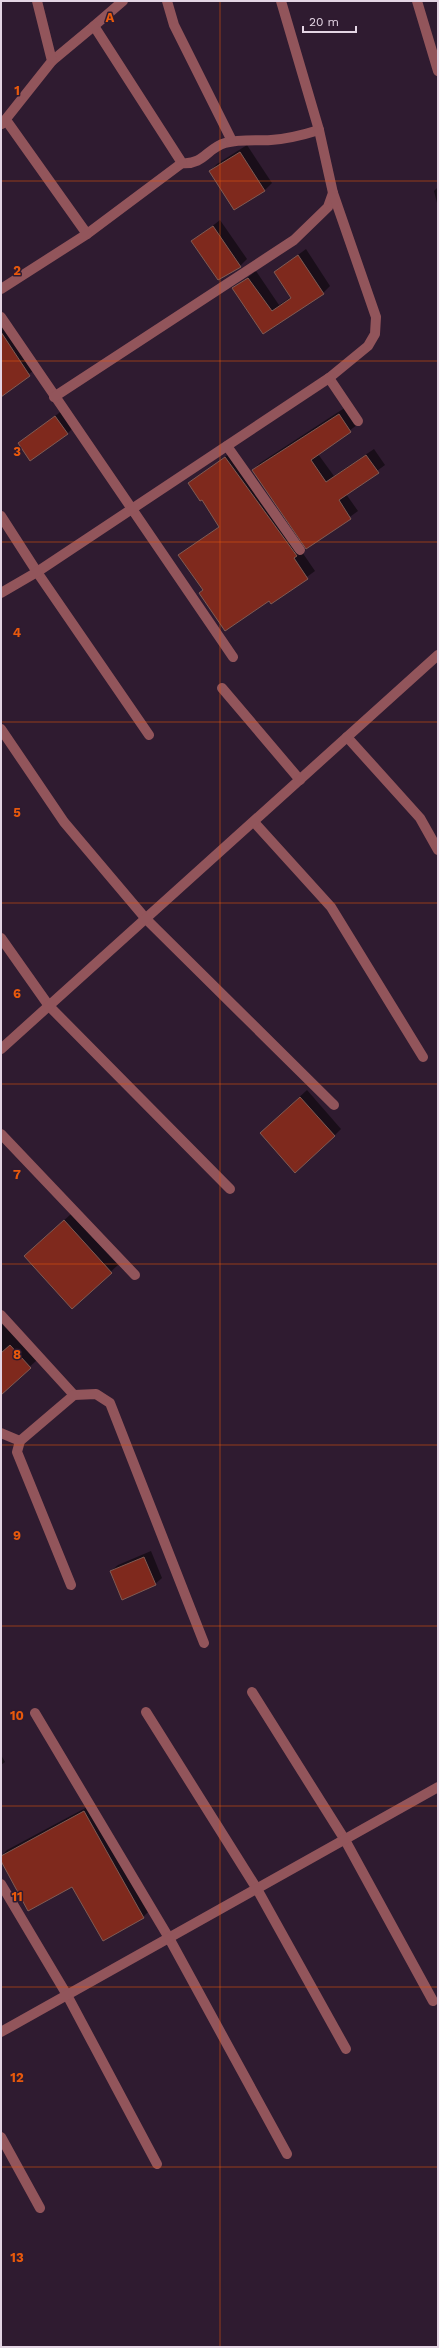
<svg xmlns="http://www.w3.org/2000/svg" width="439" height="2348" font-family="'Work Sans',sans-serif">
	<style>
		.shadow { fill: #0007 }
		.building { fill: #7f291d; stroke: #7f5b54 }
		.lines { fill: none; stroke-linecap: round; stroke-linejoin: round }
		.minor { stroke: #92555b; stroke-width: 10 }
		.grid { fill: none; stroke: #e8590c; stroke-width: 1; stroke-opacity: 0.55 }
		.grid-label { font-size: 13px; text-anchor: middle; font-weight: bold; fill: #e8590c; stroke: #2f1b30; stroke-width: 3; stroke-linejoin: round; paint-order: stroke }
	</style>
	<rect width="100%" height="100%" fill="#2f1b30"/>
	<g class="shadow">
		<polygon points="247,145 272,183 265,190 235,209 210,171 217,164"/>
		<polygon points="438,187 438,207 434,191"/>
		<polygon points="220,220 247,259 240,266 218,279 192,242"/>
		<polygon points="306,249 330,286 323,293 263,333 234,288 256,271 279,305 291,297 275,272"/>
		<polygon points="1,315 37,368 1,395"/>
		<polygon points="346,407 357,425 318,454 334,476 374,449 385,465 346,494 358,511 307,548 253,470 260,463"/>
		<polygon points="63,410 74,427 67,434 19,443"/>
		<polygon points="233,451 315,571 271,603 269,600 204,590 180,555 220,526 202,499 189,483"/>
		<polygon points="307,1090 341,1129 334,1136 268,1126"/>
		<polygon points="71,1214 118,1265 72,1307 32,1249"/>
		<polygon points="1,1323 37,1360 1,1393"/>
		<polygon points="151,1551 162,1578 155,1584 111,1571 118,1565"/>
		<polygon points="1,1755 5,1762 1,1765"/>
		<polygon points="91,1805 150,1910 143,1917 72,1886 1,1859 1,1856 7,1850"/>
	</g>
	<g class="building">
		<polygon points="240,152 265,191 234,210 209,171"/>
		<polygon points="213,226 241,267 218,280 191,241"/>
		<polygon points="298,255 324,294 263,334 232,288 248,278 272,311 291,298 274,272"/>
		<polygon points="1,332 30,376 1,397"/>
		<polygon points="339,414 351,432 311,460 326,482 366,455 379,473 339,500 351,519 306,549 252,470"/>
		<polygon points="55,416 68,434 30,461 18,443"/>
		<polygon points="225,457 297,556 294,558 308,579 271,604 269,601 225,631 199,593 203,590 178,555 219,527 202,500 200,501 188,483"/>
		<polygon points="300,1097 335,1136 295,1173 260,1133"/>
		<polygon points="64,1220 112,1273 72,1309 24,1256"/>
		<polygon points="10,1345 31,1368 1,1395 1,1353"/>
		<polygon points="144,1557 156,1585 122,1600 110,1571"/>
		<polygon points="84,1811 144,1918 103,1941 72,1887 28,1911 1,1861 1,1856"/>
	</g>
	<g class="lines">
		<g class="minor">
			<path d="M123,1L94,26L182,163C204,165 207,148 225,143C240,139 255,141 271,140C287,139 303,135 319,130"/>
			<polyline points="167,1 174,25 232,141"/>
			<polyline points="417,1 438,71"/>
			<polyline points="52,61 94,26"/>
			<polyline points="2,124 52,61 37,1"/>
			<polyline points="87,234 182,163"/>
			<polyline points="1,289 87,234 6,120"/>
			<polyline points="1,317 233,657"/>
			<polyline points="329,378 358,421"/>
			<polyline points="54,397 294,240 328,207 333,193"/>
			<polyline points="227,446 300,550"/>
			<polyline points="1,516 37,572 149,735"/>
			<polyline points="1,593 37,572 329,378 368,346 375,334 376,317 333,193 319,130 281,1"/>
			<polyline points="222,688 300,780"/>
			<polyline points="1,729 64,822 146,919 334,1105"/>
			<polyline points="347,737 420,818 438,850"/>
			<polyline points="254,822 331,907 423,1057"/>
			<polyline points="1,938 49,1006 230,1189"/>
			<polyline points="1,1049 438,655"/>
			<polyline points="1,1134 135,1275"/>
			<polyline points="1,1315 74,1395"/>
			<polyline points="1,1433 20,1441"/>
			<polyline points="71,1585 17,1452 20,1441 74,1395 96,1394 110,1403 204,1643"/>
			<polyline points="252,1692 345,1840 433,2001"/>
			<polyline points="146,1712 257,1889 346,2049"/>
			<polyline points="35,1713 169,1938 287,2154"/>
			<polyline points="1,1884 67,1995 157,2164"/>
			<polyline points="1,2032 438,1787"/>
			<polyline points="1,2137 40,2208"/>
		</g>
	</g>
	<path class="grid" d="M220,1V2347M1,181H438M1,361H438M1,542H438M1,722H438M1,903H438M1,1084H438M1,1264H438M1,1445H438M1,1626H438M1,1806H438M1,1987H438M1,2167H438"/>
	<g class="grid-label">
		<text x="110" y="22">A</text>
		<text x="17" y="95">1</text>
		<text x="17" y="275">2</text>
		<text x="17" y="456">3</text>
		<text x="17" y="637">4</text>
		<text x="17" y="817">5</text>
		<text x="17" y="998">6</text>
		<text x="17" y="1179">7</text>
		<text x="17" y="1359">8</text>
		<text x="17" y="1540">9</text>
		<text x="17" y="1720">10</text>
		<text x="17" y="1901">11</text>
		<text x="17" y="2082">12</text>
		<text x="17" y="2262">13</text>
	</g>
	<rect width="439" height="2348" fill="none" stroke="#e4d5e4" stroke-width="4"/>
	<path d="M303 26v6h53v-6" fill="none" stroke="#e4d5e4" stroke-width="2"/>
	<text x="309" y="26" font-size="12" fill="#e4d5e4" stroke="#2f1b30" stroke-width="3" paint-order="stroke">20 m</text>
</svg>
